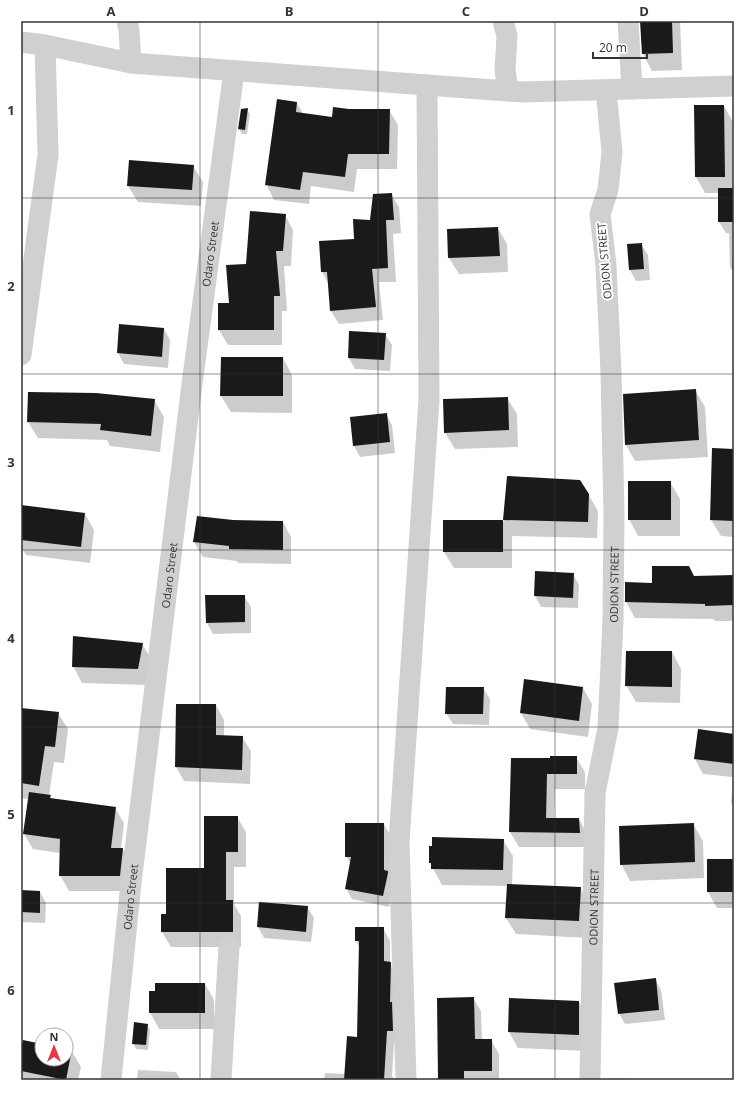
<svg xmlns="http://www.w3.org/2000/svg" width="755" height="1101" font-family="'Open Sans',sans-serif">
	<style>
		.shadow { fill: #0003 }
		.building { fill: #1a1a1a }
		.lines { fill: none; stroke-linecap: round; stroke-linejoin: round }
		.street { stroke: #d0d0d0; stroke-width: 21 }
		.grid { fill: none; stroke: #333; stroke-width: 1; stroke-opacity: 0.55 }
		.labels { text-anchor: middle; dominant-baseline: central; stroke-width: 4; stroke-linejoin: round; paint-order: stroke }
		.street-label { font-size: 11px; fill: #333; stroke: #fff }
		.neatline { fill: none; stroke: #333; stroke-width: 1.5 }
		.grid-label { font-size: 13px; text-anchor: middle; font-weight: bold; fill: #333 }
	</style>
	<rect width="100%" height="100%" fill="#fff"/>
	<g class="shadow">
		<polygon points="641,21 680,21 682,70 652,71 643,54"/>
		<polygon points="297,103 303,114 333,118 349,110 389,110 398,125 397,169 357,169 354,192 311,186 309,204 274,200 266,184"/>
		<polygon points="724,106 733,122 734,273 730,267 729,233 726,233 719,222 719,193 705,193 696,177"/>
		<polygon points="247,109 250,114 247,134 242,134 239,129"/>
		<polygon points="193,166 203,182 201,206 138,202 128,186"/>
		<polygon points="391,194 399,207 401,233 393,234 396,282 379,282 383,320 339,324 331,311 329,284 322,272 355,240"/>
		<polygon points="285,215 293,230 291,266 284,266 287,311 282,311 282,345 228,345 219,330 230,304 247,265"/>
		<polygon points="498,228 507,244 508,272 459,274 449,258 448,230"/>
		<polygon points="641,244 648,255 650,280 636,281 630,270"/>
		<polygon points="164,329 170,340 168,368 124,364 118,353"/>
		<polygon points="385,334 392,345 390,371 355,369 349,358"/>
		<polygon points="283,358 292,375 292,413 231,412 221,396"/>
		<polygon points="695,390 705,407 708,457 635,461 626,445"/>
		<polygon points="507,398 517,414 518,447 455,449 445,433"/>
		<polygon points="154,400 164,417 160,452 110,446 107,440 38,438 28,422"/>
		<polygon points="386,414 392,425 395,453 360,457 354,446"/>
		<polygon points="734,450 734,537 721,536 711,520"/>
		<polygon points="508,478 588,494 598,511 597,538 512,536 512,568 454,568 444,552 444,521 504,521"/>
		<polygon points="670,482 680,499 680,536 638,536 629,519"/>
		<polygon points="21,506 85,514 94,530 90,563 26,555 21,547"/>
		<polygon points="233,521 283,522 291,537 291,564 238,563 237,561 203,557 194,542"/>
		<polygon points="573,574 579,585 578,608 541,607 535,596"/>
		<polygon points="734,576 734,621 715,621 713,619 635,618 626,602 653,584 694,577"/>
		<polygon points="244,596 251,607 251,633 213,634 207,623"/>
		<polygon points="142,644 152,660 147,685 82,683 73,666"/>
		<polygon points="672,652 681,669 680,703 636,702 626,685"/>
		<polygon points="483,688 490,699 489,725 453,724 446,713"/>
		<polygon points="583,688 592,704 588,737 530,729 521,713"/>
		<polygon points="216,705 224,720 224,736 242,737 251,751 250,784 184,781 176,767"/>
		<polygon points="21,709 58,713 68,729 64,763 54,762 49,796 52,800 115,808 124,823 121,849 123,849 131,864 128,891 69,891 60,875 60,853 33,849 24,834 29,799 21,798"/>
		<polygon points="734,735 734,808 731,803 733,777 703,774 695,759"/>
		<polygon points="576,757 585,772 585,789 555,789 554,819 579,819 587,834 588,847 519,847 510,832 551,759"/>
		<polygon points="237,817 246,832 246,867 234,867 234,904 241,916 241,947 171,947 162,932 167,915 205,869"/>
		<polygon points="384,824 390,835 394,884 389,907 352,899 346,888 351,865 346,856"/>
		<polygon points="693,824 703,841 704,878 630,881 621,864"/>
		<polygon points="503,840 513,856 512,885 580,888 590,905 588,938 516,934 506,918 508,886 442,885 430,863 430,847"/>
		<polygon points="734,860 734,908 717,908 708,892"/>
		<polygon points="21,891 40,892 46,903 45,923 21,922"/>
		<polygon points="307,907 314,918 311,942 264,938 258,927"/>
		<polygon points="383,928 390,941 390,964 397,976 399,1043 394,1043 392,1076 395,1080 324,1080 325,1073 346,1074 358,1038 360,948 356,941"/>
		<polygon points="655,979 661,990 665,1020 625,1024 619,1013"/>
		<polygon points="205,984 214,1000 214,1029 159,1029 150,1012"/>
		<polygon points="473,998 481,1011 482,1040 491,1040 499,1054 499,1080 436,1080 436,1078 439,1078"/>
		<polygon points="579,1002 588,1018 588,1051 518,1048 509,1032"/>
		<polygon points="147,1025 150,1030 148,1050 136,1049 133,1043"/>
		<polygon points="42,1045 42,1059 66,1059 66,1049 71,1050 81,1067 78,1080 23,1080 21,1076 21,1054"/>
		<polygon points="138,1070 176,1072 181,1080 137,1080"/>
		<polygon points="615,1078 639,1080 615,1080"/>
	</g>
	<g class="building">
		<polygon points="640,21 672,21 673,53 642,54"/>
		<polygon points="277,99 297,102 296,112 332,117 333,107 349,109 390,109 389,154 348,154 345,177 303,172 300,190 265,185"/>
		<polygon points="694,105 724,105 725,177 695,177"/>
		<polygon points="248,108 245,130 238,129 241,109"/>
		<polygon points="129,160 194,165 192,190 127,186"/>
		<rect x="718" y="188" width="16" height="34"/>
		<polygon points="392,193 394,220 386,220 388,268 372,269 376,307 330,311 327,272 321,272 319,241 354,239 353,219 370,220 373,194"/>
		<polygon points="250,211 286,214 283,251 276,251 280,296 274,296 274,330 218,330 218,303 229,303 226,265 246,264"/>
		<polygon points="498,227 500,256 448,258 447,229"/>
		<polygon points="642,243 644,269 629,270 627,244"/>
		<polygon points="119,324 164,328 162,357 117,353"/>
		<polygon points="349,331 386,333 384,360 348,358"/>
		<polygon points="221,357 283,357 283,396 220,396"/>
		<polygon points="696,389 699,440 625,445 623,394"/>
		<polygon points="28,392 96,393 155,399 151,436 100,430 101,424 27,422"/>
		<polygon points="508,397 509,430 444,433 443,399"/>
		<polygon points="387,413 390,442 353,446 350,417"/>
		<polygon points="712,448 734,449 734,521 710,520"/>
		<polygon points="507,476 580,480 589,494 588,522 503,520"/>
		<rect x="628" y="481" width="43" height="39"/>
		<polygon points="21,505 85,513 81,547 21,540"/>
		<polygon points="197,516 233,520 283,521 283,550 229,549 229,546 193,542"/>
		<rect x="443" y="520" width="60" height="32"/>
		<polygon points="652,566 689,566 694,576 734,575 734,605 705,606 705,604 625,602 625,582 652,583"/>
		<polygon points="535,571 574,573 573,598 534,596"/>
		<polygon points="205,595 245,595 245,622 206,623"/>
		<polygon points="73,636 143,643 138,669 72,667"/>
		<polygon points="626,651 672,651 672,687 625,686"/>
		<polygon points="524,679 583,687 579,721 520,713"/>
		<polygon points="446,687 484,687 483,714 445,714"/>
		<polygon points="176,704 216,704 216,735 243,736 242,770 175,767"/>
		<polygon points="21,708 59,712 55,747 45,746 39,786 21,783"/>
		<polygon points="698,729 734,734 734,764 694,759"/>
		<polygon points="550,756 577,756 577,774 547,774 546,818 579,818 580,833 509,832 511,758 550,758"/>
		<polygon points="29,792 51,795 50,798 116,807 111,848 123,848 120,876 59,876 60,839 23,834"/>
		<polygon points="204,816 238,816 238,852 226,852 226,900 233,900 233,932 161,932 161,914 166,914 166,868 204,868"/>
		<polygon points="345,823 384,823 384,870 388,871 388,873 383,896 345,889 351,857 345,857"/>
		<polygon points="694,823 695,862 620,865 619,826"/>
		<polygon points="432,837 504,839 503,870 431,869 431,863 429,863 429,846 432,846"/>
		<rect x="707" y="859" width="27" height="33"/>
		<polygon points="507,884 581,887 579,921 505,918"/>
		<polygon points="21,890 40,891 40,913 21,912"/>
		<polygon points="259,902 308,906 306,932 257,927"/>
		<polygon points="355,927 384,927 384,961 391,962 390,1002 392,1002 393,1031 387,1031 384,1080 344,1080 347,1036 357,1037 359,941 355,941"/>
		<polygon points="656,978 659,1010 618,1014 614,983"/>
		<polygon points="155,983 205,983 205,1013 149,1013 149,991 155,991"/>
		<polygon points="474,997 475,1039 492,1039 492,1071 464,1071 464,1080 438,1080 437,998"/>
		<polygon points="509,998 579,1001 579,1035 508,1032"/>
		<polygon points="134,1022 148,1024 146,1045 132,1044"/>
		<polygon points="23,1040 42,1044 42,1059 66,1059 66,1048 72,1049 66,1080 21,1071 21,1049"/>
	</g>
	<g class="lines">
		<g class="street">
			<polyline points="127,21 129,30 131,63"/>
			<polyline points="503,21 507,36 505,70 508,91"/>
			<polyline points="628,21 632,89"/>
			<polyline points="21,42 45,45 131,63 508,91 522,92 734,86"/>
			<polyline points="21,355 48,155 45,45"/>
			<path id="s1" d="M111,1080L131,883L192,384L234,71"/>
			<polyline points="221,1080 229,947"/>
			<polyline points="406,1080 399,841 429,400 427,85"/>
			<path id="s2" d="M590,1080L595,793L608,728L613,621L614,514L611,372L606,265L600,214L608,190L612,152L606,90"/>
		</g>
	</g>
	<path class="grid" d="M200,21V1080M378,21V1080M555,21V1080M21,198H734M21,374H734M21,550H734M21,727H734M21,903H734"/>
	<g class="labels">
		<g class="street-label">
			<text stroke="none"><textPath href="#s1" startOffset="832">Odaro Street</textPath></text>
			<text transform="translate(604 261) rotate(-95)">ODION STREET</text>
			<text stroke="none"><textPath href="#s1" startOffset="508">Odaro Street</textPath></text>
			<text stroke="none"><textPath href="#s2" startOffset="497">ODION STREET</textPath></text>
			<text stroke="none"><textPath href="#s1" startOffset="184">Odaro Street</textPath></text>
			<text stroke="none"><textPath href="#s2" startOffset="173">ODION STREET</textPath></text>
		</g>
	</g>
	<rect width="755" height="1101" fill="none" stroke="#ffffff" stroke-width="44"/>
	<g transform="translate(54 1047)"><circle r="19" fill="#ffffff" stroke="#adadad"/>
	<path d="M0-3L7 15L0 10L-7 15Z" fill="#e63946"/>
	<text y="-6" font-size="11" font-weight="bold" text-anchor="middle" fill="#333333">N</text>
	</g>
	<path d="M593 52v6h54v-6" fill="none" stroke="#333333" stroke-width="2"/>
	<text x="599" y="52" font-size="12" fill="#333333" stroke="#ffffff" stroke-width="3" paint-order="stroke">20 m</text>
	<rect x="22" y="22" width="711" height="1057" class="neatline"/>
	<g class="grid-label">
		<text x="111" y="16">A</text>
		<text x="289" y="16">B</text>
		<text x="466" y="16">C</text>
		<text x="644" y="16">D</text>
		<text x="11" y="115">1</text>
		<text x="11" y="291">2</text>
		<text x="11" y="467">3</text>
		<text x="11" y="643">4</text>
		<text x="11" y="819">5</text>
		<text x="11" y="995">6</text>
	</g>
</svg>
